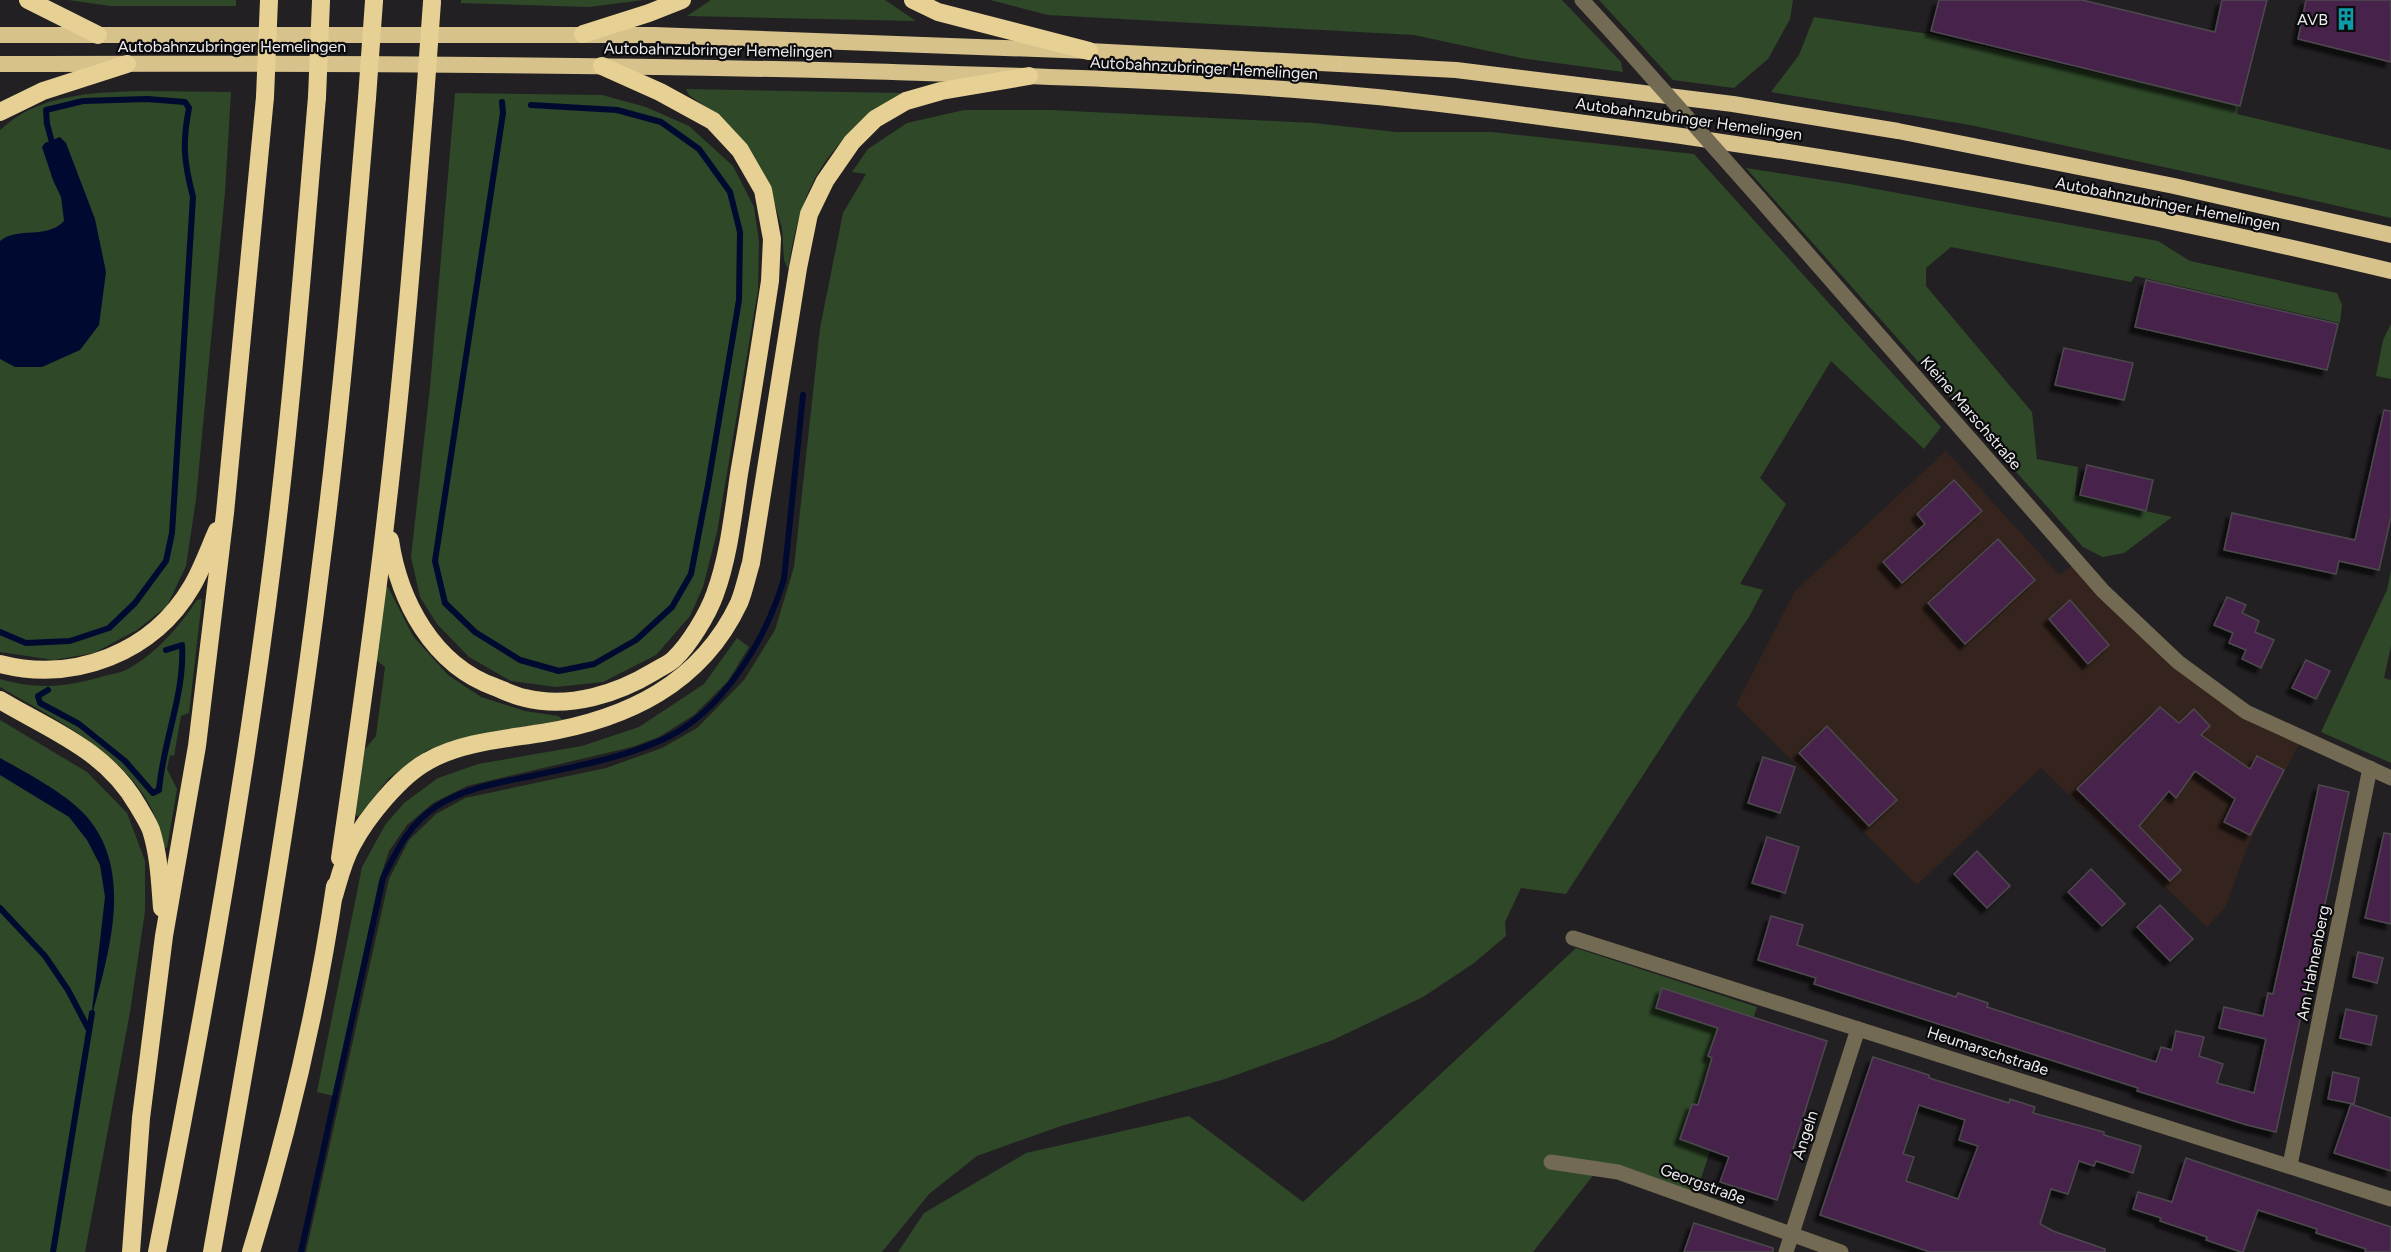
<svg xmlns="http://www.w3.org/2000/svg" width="2391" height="1252" font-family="Figtree,sans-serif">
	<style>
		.commercial { fill: #35241d }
		.green { fill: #2e4828 }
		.water { fill: #000a31 }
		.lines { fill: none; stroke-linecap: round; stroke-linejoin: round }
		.stream { stroke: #000a31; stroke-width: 6 }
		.building { fill: #46234c; stroke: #4c494c; stroke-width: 1.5; fill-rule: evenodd; filter: url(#shadow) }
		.minor { stroke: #726a52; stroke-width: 15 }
		.trunk { stroke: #d6c28a; stroke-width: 16 }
		.motorway { stroke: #e6d093; stroke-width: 18 }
		.minor-bridge { stroke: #726a52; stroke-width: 15 }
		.motorway-bridge { stroke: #e6d093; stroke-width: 18 }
		.labels { text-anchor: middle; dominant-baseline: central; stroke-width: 4.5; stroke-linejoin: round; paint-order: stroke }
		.poi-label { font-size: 16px; fill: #edebed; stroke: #0b0a0c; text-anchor: end }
		.street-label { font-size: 16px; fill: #edebed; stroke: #0b0a0c }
	</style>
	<defs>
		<filter id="shadow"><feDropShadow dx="-5.5" dy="5.5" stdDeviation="1.5" flood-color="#0009"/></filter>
	</defs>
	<rect width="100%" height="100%" fill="#232023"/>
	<polygon class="commercial" points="1946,451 2059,575 2072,566 2166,655 2302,738 2249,842 2225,908 2207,927 2041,768 1917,885 1736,705 1795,591"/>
	<g class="green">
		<polygon points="68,0 236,0 236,6 110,6"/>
		<polygon points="461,0 644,0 589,7 461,3"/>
		<polygon points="711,0 885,0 916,21 687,16"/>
		<polygon points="990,0 1562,0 1621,62 1623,72 1521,58 1414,35 1048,15"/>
		<polygon points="1599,0 1793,0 1790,19 1768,59 1734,88 1673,80"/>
		<polygon points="1814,17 1929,34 2238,105 2237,114 2391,150 2391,218 2210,177 1970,125 1771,92 1799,55"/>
		<path d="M686,89L902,93C827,143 803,179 788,269L784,260L782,228L767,179L721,118L689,95Z"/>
		<path d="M143,91L231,92L225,192L196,499L186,566L167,606L137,630L94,653L54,660L0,652V130C38,94 94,92 143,91Z"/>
		<polygon points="455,93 602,95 646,107 689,126 733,166 754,207 759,241 758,290 717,532 703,587 690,616 656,655 603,682 556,687 511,681 469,657 437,624 420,597 411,557 430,387"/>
		<polygon points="964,110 1051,110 1314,123 1396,132 1492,132 1694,154 1941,427 1924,449 1831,361 1760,478 1786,504 1740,584 1763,590 1749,617 1684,712 1566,894 1521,888 1505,922 1506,936 1474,963 1423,997 1333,1040 1225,1079 1061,1126 977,1156 929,1194 882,1252 306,1252 389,879 409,840 436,814 465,798 606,768 662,748 697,728 744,680 775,630 794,567 820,328 843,213 866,174 852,172 868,149 907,123"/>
		<polygon points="1746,168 1849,184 2158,241 2190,261 2337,293 2342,305 2340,323 2135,276 2131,282 1951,247 1926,268 1926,286 2032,412 2037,459 2078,467 2075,495 2172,517 2124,553 2103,557 2083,547"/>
		<polygon points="2391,324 2391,379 2376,376 2383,340"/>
		<polygon points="2391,570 2391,646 2384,678 2391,680 2391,763 2321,732 2387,590"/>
		<polygon points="384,587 388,587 413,636 448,675 481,697 525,711 558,716 563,720 466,737 426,751 389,778 359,816 353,815 365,749 376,736 385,667 376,660"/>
		<path d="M202,599L189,713L181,716L174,756L170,755L167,769L177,789L167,848L164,847C151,765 65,725 0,687V679C38,690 67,687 104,676C111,674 119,673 126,670C155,655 179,627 197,600Z"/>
		<polygon points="737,638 749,647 728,681 694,715 659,737 632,747 467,786 433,803 407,825 389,851 379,881 334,1096 317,1092 362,867 385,825 404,803 438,778 478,764 582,746 639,727 704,684"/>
		<polygon points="0,720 87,772 127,813 145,861 145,911 130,1012 85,1252 0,1252"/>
		<polygon points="1576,948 1757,1007 1696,1194 1602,1164 1533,1252 898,1252 924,1213 1026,1153 1189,1116 1303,1202"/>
	</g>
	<g class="water">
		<path d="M60,137L66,143L95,219L106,272L99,325L80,350L42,367H15L0,359V241C19,226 46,240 64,221L61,197L53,180L42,147L45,143Z"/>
		<path d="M0,758C27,773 67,794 87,817C135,873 108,956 91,1019L105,897L100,865L87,840L69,817L0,775Z"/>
	</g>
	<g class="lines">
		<g class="stream">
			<polyline points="502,102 503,113 435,561 445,603 475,632 520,660 559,671 594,664 636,640 672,607 691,574 708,485 739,300 740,232 730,192 699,149 661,122 617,110 531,105"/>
			<path d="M0,632L26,643L70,641L109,628L135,603L166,561L172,533L193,197C184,162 182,144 189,108L185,102L147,99L83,101L46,110L47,124L53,146"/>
			<path d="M48,690L38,696L40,703L79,724L125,761L153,793L159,790C163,741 185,694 182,645L166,650"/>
			<polyline points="0,908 45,956 68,990 89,1030"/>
			<polyline points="53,1252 92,1013"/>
			<path d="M301,1252L383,878C397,850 409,824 437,806C468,786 505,782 541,774C582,765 625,757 664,739C723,712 766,639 784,579L803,395"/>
		</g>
	</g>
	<g class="building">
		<polygon points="1939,0 2082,0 2215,32 2222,0 2267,0 2240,106 1931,31"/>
		<polygon points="2306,0 2391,0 2391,62 2298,39"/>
		<polygon points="2146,280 2338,324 2327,370 2135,327"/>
		<polygon points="2064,348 2133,363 2124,400 2055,385"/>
		<polygon points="2384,410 2391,411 2391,517 2379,570 2339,561 2336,574 2224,550 2232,513 2355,540"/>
		<polygon points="2087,465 2153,480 2146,511 2080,495"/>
		<polygon points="1954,480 1982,511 1902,583 1883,562 1925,524 1917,514"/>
		<polygon points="1998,539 2035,580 1965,644 1928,603"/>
		<polygon points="2227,597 2246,605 2242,613 2259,621 2255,632 2274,640 2261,668 2242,659 2246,650 2229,643 2233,633 2214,625"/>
		<polygon points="2070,600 2109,645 2088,664 2049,619"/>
		<polygon points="2306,660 2330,671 2316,699 2292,688"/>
		<polygon points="2160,707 2179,723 2194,709 2210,726 2201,735 2250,769 2257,756 2284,770 2250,835 2224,822 2235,799 2195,771 2176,798 2169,791 2139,826 2181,870 2170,881 2077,789"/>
		<polygon points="1827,726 1897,800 1869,826 1799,753"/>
		<polygon points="1763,757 1795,767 1780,813 1748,803"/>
		<polygon points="2319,785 2349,792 2276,1132 2247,1125 2137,1091 2138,1088 1814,984 1816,978 1758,960 1771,916 1803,925 1797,945 1956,997 1958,993 1988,1003 1987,1007 2156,1062 2161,1047 2172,1050 2176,1031 2204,1037 2199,1056 2223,1064 2217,1083 2254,1093 2266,1039 2219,1028 2224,1007 2263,1016 2268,993 2273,994"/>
		<polygon points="2384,833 2391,834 2391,924 2365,918"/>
		<polygon points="1767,837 1799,847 1785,893 1752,883"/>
		<polygon points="1977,851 2010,886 1987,908 1954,874"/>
		<polygon points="2091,869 2125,904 2102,926 2068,892"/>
		<polygon points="2160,905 2193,939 2170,961 2137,927"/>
		<polygon points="2358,952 2383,958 2377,983 2353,977"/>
		<polygon points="1662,988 1827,1041 1777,1200 1720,1182 1729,1157 1680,1139 1692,1104 1698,1105 1712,1058 1708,1056 1718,1028 1656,1008"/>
		<polygon points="2346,1009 2377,1016 2371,1045 2340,1038"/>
		<path d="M1873,1057L1929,1075V1078L2009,1103L2010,1099L2035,1107L2033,1113L2104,1132V1135L2141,1146L2133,1173L2096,1161L2094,1166L2079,1161L2068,1194L2051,1189L2040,1224L2053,1231L2105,1249V1252H1930L1820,1215ZM1919,1105L1965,1120L1959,1140L1978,1146L1958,1199L1906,1181L1914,1157L1903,1154Z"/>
		<polygon points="2333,1072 2359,1078 2354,1104 2328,1099"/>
		<polygon points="2351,1104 2391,1118 2391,1171 2334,1153"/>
		<polygon points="2186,1158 2391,1227 2391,1252 2365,1252 2366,1249 2316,1233 2317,1229 2258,1210 2243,1252 2241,1252 2206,1240 2207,1237 2160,1221 2161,1218 2133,1209 2138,1192 2172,1202"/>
		<polygon points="1694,1223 1773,1248 1773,1252 1684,1252"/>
	</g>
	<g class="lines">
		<g class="minor">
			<polyline points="1582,0 1616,37"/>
			<polyline points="1759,198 2103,591 2178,662 2246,712 2391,778"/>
			<polyline points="1573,938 2391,1199"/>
			<polyline points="1551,1162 1618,1172 1841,1252"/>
			<polyline points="2290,1165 2370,768"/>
			<polyline points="1786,1252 1858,1029"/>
		</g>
		<g class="trunk">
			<polyline points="0,35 654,35 1089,51 1456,70 1733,104 1898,131 2174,186 2391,235"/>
			<path d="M0,64C286,63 573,64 859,71C1028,76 1198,80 1366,96C1434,102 1502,112 1570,121C1846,156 2121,206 2391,271"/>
		</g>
		<g class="motorway">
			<polyline points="28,0 98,35"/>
			<polyline points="913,0 938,12 1089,51"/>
			<polyline points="583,34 649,13 682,0"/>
			<polyline points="0,112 43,91 127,64"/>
			<path d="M390,540C399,601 433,665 495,687C505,691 515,696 525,698C570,709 617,694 655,671C661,667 669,664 674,659C689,645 708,614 715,594C729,556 733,514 739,474C750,410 760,346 770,281L772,239L763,190L740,150L713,121L660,92L602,66"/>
			<path d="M0,664C74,683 153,653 192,586C202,569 209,549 217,531"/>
			<path d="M0,700C52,731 106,750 138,806C142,813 148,822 151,830C159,855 160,882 162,908"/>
			<path d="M340,858C357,742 374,625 387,508C403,372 414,235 425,98"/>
			<path d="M334,896C339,879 343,861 352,845C367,817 400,776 428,761C461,742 505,739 542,733C627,719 701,684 739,603C744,591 747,576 751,563L798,268L809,214L825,181L852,142L875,119L906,101L941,91L1029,76"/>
			<polyline points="131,1252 141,1118 164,936 197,746 225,513 265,97"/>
			<path d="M157,1252C203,1022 244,791 273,558C292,405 304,251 317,97"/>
			<path d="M212,1252C253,1023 293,794 321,564C341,409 354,253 367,98"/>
			<path d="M251,1252C288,1132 317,1010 335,886"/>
		</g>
		<polyline class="minor-bridge" points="1616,37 1759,198"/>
		<g class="motorway-bridge">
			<polyline points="265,97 269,0"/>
			<polyline points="317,97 321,1"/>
			<polyline points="367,98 374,1"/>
			<polyline points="425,98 432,2"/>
		</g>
	</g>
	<defs>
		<g id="building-bare" transform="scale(1.8)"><path d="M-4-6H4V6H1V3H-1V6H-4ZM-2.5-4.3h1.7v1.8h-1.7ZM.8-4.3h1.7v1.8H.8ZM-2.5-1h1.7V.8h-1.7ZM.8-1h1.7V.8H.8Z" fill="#0f9aa8" stroke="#0b0a0c" stroke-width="2.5" paint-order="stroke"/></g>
	</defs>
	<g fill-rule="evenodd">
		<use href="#building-bare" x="2346" y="19"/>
	</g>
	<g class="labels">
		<g class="poi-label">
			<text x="2328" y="19">AVB</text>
		</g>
		<g class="street-label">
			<text x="232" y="46">Autobahnzubringer Hemelingen</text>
			<text transform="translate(718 50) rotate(1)">Autobahnzubringer Hemelingen</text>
			<text transform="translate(1204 68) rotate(3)">Autobahnzubringer Hemelingen</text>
			<text transform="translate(1689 119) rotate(8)">Autobahnzubringer Hemelingen</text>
			<text transform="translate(2168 204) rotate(11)">Autobahnzubringer Hemelingen</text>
			<text transform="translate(1971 413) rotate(49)">Kleine Marschstraße</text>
			<text transform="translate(2313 963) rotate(-79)">Am Hahnenberg</text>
			<text transform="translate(1988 1051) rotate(18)">Heumarschstraße</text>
			<text transform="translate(1805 1135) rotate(-72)">Angeln</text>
			<text transform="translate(1703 1184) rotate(20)">Georgstraße</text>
		</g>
	</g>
</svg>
